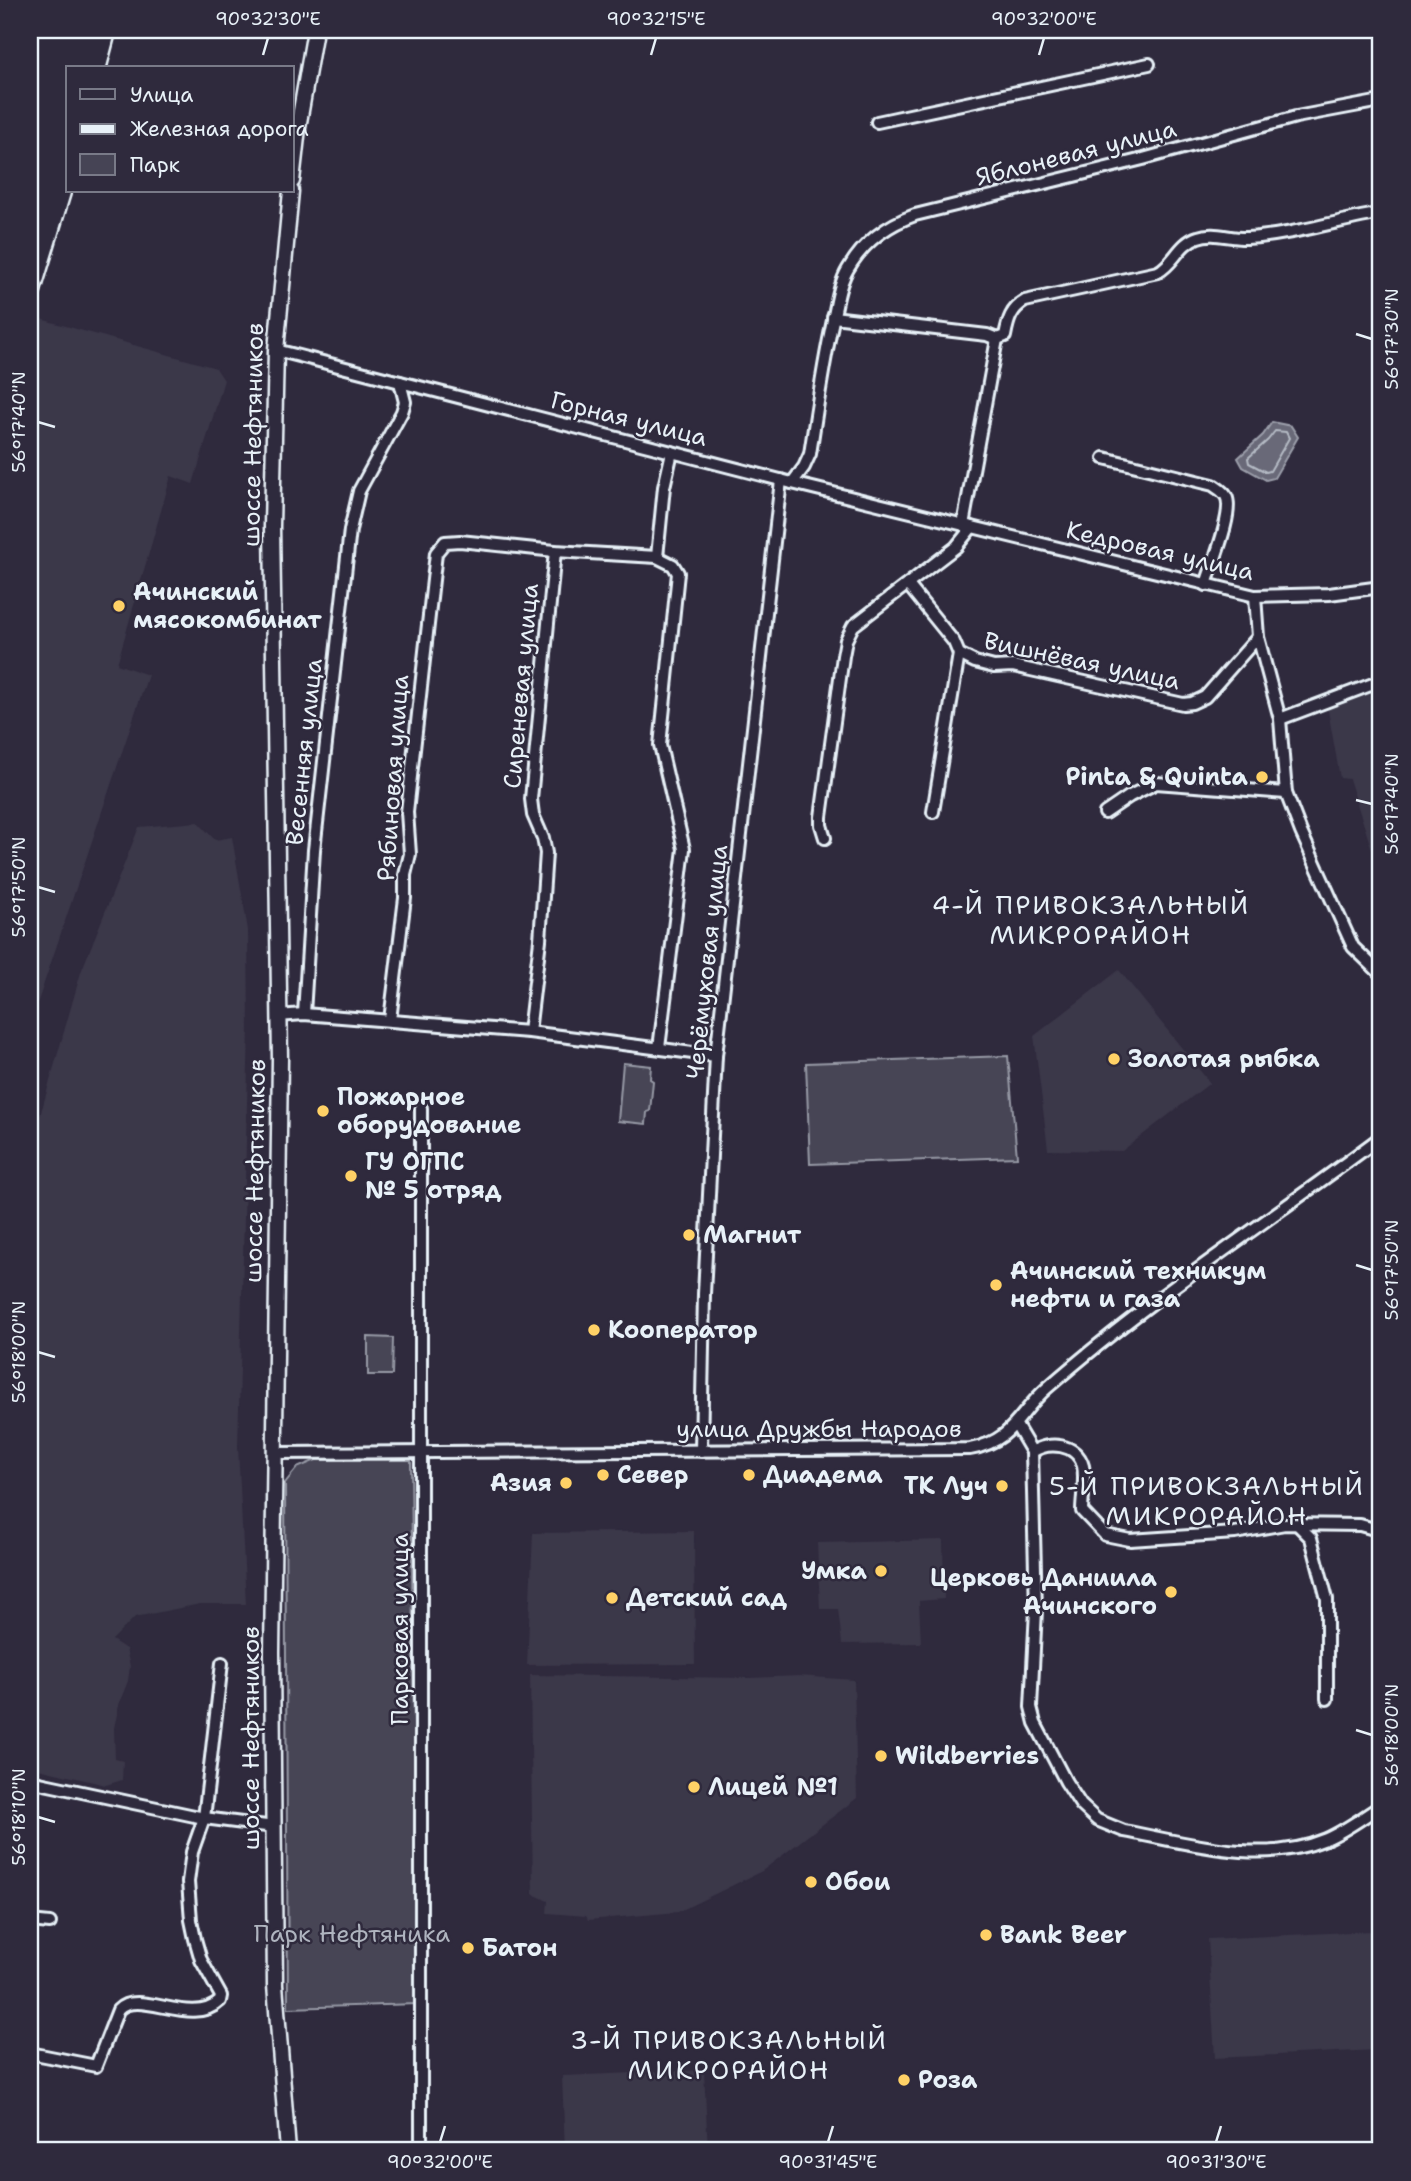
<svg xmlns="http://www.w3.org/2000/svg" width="1411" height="2181" font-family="'Shantell Sans',sans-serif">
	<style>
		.built { fill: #3b3749 }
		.green { fill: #464455; stroke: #979aa6; stroke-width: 2 }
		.water { fill: #696978; stroke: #9c9fab; stroke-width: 2 }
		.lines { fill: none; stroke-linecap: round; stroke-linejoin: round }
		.shore { stroke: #b5bbc5; stroke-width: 2 }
		.minor-casing { stroke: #e8f1f8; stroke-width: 16 }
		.major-casing { stroke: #e8f1f8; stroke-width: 19 }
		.minor { stroke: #2f2a3d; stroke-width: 10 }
		.major { stroke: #2f2a3d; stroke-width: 14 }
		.rail { stroke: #e8f1f8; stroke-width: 2.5 }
		.ticks { fill: none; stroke: #e8f1f8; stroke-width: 2.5 }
		.poi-dot { fill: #ffd166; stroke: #2f2a3d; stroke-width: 2.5 }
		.labels { text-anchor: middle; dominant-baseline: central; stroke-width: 5; stroke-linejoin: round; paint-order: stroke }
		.street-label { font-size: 24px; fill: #e8f1f8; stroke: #2f2a3d }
		.poi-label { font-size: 24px; font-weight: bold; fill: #e8f1f8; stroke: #2f2a3d; text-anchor: start }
		.park-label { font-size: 24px; fill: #afb4bf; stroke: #2f2a3d }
		.neighbourhood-label { font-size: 26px; letter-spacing: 2px; fill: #e8f1f8; stroke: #2f2a3d }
		.neatline { fill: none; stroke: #e8f1f8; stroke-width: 2.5 }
		.ticks-label { font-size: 18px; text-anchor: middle; fill: #e8f1f8 }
	</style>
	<rect width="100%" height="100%" fill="#2f2a3d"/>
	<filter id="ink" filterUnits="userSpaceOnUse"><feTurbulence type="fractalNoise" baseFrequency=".0143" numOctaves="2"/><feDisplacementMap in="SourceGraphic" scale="14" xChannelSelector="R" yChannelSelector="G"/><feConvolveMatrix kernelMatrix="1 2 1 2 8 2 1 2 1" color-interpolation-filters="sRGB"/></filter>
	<g filter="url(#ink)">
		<g class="built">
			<polygon points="30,316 216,368 224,380 193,484 171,476 117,664 148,675 30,1025"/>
			<polygon points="1378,691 1381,691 1381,878 1349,779 1340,778 1327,705"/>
			<polygon points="198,822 215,840 232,837 248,930 249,1028 238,1447 246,1604 200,1604 135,1617 112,1640 126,1649 130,1666 128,1681 120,1701 114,1728 115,1759 123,1761 122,1780 106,1785 30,1767 30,1151 81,972 139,827"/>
			<polygon points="1119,970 1210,1083 1122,1151 1048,1150 1034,1036"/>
			<polygon points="694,1531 695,1664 527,1665 533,1533"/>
			<polygon points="943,1540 944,1599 919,1601 921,1643 842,1644 838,1609 820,1609 817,1543"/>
			<polygon points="530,1675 750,1678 799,1676 854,1680 857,1798 762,1871 678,1912 588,1920 586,1916 547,1913 548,1901 533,1894"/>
			<polygon points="1381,1923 1381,2051 1375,1930"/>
			<polygon points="1370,1931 1376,2050 1215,2058 1208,1939"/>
			<polygon points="704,2070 708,2151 565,2151 562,2076"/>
		</g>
		<g class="green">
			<polygon points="1008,1056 1017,1157 810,1164 806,1063"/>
			<polygon points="623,1063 651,1066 650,1079 653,1081 650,1111 647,1112 646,1124 618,1121"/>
			<polygon points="368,1337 393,1338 392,1375 368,1375"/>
			<polygon points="316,1460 411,1460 417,2004 288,2008 285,1483 297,1468"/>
		</g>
		<polygon class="water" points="1272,422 1291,426 1298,437 1274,478 1266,480 1243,467 1238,458 1263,435"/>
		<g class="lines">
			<polygon class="shore" points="1275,431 1286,432 1289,438 1270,471 1266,472 1249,463 1248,458 1268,440"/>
			<g class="minor-casing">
				<g id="minor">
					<polyline points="877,122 1149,64"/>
					<polyline points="833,317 987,335 997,339"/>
					<path d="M997,339L1005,336C1008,320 1011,309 1025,301L1158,272C1174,264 1179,243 1198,237C1214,231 1230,239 1247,238C1292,235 1337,221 1381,213"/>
					<polyline points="276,350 792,483 1255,596 1329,594 1381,587"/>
					<path d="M1104,458L1213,485C1217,488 1223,491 1226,496C1235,511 1211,567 1206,585"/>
					<path d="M792,483L804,467L810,454C817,409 823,365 833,320C837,303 839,284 848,269C863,243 887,225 915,215L1143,159L1296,117L1381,101"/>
					<polyline points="963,525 997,339"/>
					<polyline points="657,557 664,487 672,452"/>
					<polyline points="908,585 954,642 959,654 975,662 994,667 1013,666 1183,704 1192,703 1205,697 1258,637"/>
					<polyline points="1255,596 1258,637 1280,719 1286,793 1301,832 1353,947 1381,974"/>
					<polyline points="1280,719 1381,681"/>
					<polyline points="933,812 959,654"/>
					<polyline points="1105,813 1130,796 1156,783 1286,793"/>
					<polyline points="825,838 821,825 821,817 843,656 846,640 853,626 956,547 972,527"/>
					<polyline points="304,1014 314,850 350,530 359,491 402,412 405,402 400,382"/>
					<polyline points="278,1016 304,1014 529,1032 716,1056"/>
					<polyline points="390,1020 405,898 405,875 410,854 407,812 436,553 445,542 460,541 555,551 657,557 673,565 678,573 660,745 684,849 659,1048"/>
					<polyline points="529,1032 540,940 546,853 543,838 533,815 531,799 555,551"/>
					<polyline points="421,1108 421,2151"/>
					<path d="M1016,1425L1032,1452L1036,1610L1031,1707L1035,1723L1066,1782L1081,1805L1097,1820L1124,1831C1188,1843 1262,1866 1326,1839C1345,1831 1363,1817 1381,1806"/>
					<polyline points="701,1451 704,1294 716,1056 781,480"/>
					<path d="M1032,1452C1048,1441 1077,1443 1083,1466C1086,1479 1082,1498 1082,1511L1105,1535L1130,1540L1235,1533L1285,1524L1360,1525L1381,1531"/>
					<path d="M275,1453L970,1449C1014,1441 1018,1413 1047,1388C1152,1296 1269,1221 1381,1137"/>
					<polyline points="1298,1525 1311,1538 1327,1599 1327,1699"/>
					<polyline points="30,1781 204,1818 274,1827"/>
					<polyline points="30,1921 50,1923"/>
					<path d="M30,2053L96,2066L118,2010C139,1988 192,2028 220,2001L221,1996L201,1960L195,1939L191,1920L188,1882L192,1852L204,1818L222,1663"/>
				</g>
			</g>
			<g class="major-casing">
				<g id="major">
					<polyline points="292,181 298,128 315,30"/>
					<polyline points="288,2151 275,1985 272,1653 280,1059 272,526 276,350 291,191"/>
				</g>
			</g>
			<use href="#minor" class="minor"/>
			<use href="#major" class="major"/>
			<g class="rail">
				<polyline points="107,68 117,30"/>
				<polyline points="30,329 72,191"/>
			</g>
		</g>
	</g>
	<path class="ticks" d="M263,55L268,38M651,55L656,38M1039,55L1044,38M1356,334L1372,339M38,422L55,427M1356,800L1372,804M38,887L55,892M1356,1265L1372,1270M38,1352L55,1357M1356,1730L1372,1735M38,1817L55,1822M440,2142L445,2126M828,2142L833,2126M1216,2142L1221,2126"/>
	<g class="poi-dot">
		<circle cx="119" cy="606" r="7"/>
		<circle cx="1262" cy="777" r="7"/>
		<circle cx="1114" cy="1059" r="7"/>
		<circle cx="323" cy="1111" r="7"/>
		<circle cx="351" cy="1176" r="7"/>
		<circle cx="689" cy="1235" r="7"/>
		<circle cx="996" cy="1285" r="7"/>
		<circle cx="594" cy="1330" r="7"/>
		<circle cx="603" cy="1475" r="7"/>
		<circle cx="749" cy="1475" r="7"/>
		<circle cx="566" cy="1483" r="7"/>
		<circle cx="1002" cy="1486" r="7"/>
		<circle cx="881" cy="1571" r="7"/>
		<circle cx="1171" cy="1592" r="7"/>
		<circle cx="612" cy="1598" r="7"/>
		<circle cx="881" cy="1756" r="7"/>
		<circle cx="694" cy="1787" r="7"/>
		<circle cx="811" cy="1882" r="7"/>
		<circle cx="986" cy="1935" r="7"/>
		<circle cx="468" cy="1948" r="7"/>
		<circle cx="904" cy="2080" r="7"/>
	</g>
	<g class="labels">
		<g class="street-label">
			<text transform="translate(1076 153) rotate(-14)">Яблоневая улица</text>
			<text transform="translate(629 419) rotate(14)">Горная улица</text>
			<text transform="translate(253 435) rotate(-89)">шоссе Нефтяников</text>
			<text transform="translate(1160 551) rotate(13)">Кедровая улица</text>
			<text transform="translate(1082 661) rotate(12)">Вишнёвая улица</text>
			<text transform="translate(521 686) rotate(-85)">Сиреневая улица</text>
			<text transform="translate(304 752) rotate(-84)">Весенняя улица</text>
			<text transform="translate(393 778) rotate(-86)">Рябиновая улица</text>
			<text transform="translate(707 962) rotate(-84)">Черёмуховая улица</text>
			<text transform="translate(255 1171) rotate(-89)">шоссе Нефтяников</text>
			<text x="819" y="1429">улица Дружбы Народов</text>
			<text transform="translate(400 1629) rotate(-90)">Парковая улица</text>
			<text transform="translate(251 1738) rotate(-90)">шоссе Нефтяников</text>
		</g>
		<g class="poi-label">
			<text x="133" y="592">Ачинский<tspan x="133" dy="28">мясокомбинат</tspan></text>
			<text x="1248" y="777" text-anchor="end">Pinta &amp; Quinta</text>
			<text x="1128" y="1059">Золотая рыбка</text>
			<text x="337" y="1097">Пожарное<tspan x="337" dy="28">оборудование</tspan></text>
			<text x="365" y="1162">ГУ ОГПС<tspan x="365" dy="28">№ 5 отряд</tspan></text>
			<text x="703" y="1235">Магнит</text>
			<text x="1010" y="1271">Ачинский техникум<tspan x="1010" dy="28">нефти и газа</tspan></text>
			<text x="608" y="1330">Кооператор</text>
			<text x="617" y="1475">Север</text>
			<text x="763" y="1475">Диадема</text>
			<text x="552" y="1483" text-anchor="end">Азия</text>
			<text x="988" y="1486" text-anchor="end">ТК Луч</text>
			<text x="867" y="1571" text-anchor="end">Умка</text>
			<text x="1157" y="1578" text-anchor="end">Церковь Даниила<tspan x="1157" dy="28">Ачинского</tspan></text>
			<text x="626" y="1598">Детский сад</text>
			<text x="895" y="1756">Wildberries</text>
			<text x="708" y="1787">Лицей №1</text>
			<text x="825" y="1882">Обои</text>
			<text x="1000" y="1935">Bank Beer</text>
			<text x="482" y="1948">Батон</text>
			<text x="918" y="2080">Роза</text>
		</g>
		<g class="park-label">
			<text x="352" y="1934">Парк Нефтяника</text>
		</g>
		<g class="neighbourhood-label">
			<text x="1091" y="904">4-Й ПРИВОКЗАЛЬНЫЙ<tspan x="1091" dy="30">МИКРОРАЙОН</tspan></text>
			<text x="1207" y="1485">5-Й ПРИВОКЗАЛЬНЫЙ<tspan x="1207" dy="30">МИКРОРАЙОН</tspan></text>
			<text x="729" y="2039">3-Й ПРИВОКЗАЛЬНЫЙ<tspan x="729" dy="30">МИКРОРАЙОН</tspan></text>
		</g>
	</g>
	<rect width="1411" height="2181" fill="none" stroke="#2f2a3d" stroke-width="77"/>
	<rect x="66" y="66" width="228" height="126" fill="#2f2a3d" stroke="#797a88" stroke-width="2"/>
	<rect x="80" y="89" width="35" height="10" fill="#2f2a3d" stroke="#797a88" stroke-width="2"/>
	<text x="130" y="102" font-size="21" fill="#e8f1f8">Улица</text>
	<rect x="80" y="124" width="35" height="10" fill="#e8f1f8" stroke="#797a88" stroke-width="2"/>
	<text x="130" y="136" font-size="21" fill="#e8f1f8">Железная дорога</text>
	<rect x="80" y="154" width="35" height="21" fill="#464455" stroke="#797a88" stroke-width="2"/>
	<text x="130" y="172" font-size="21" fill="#e8f1f8">Парк</text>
	<rect x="38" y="38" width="1334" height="2104" class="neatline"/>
	<g class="ticks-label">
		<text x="268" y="25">90°32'30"E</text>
		<text x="656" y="25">90°32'15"E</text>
		<text x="1044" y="25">90°32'00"E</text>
		<text transform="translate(1392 339) rotate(-90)" y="6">56°17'30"N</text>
		<text transform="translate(19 422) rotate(-90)" y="6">56°17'40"N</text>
		<text transform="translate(1392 804) rotate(-90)" y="6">56°17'40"N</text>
		<text transform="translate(19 887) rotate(-90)" y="6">56°17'50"N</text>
		<text transform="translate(1392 1270) rotate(-90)" y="6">56°17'50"N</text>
		<text transform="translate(19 1352) rotate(-90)" y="6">56°18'00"N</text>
		<text transform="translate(1392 1735) rotate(-90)" y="6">56°18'00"N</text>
		<text transform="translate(19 1817) rotate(-90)" y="6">56°18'10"N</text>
		<text x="440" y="2168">90°32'00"E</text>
		<text x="828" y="2168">90°31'45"E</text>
		<text x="1216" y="2168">90°31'30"E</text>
	</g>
</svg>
